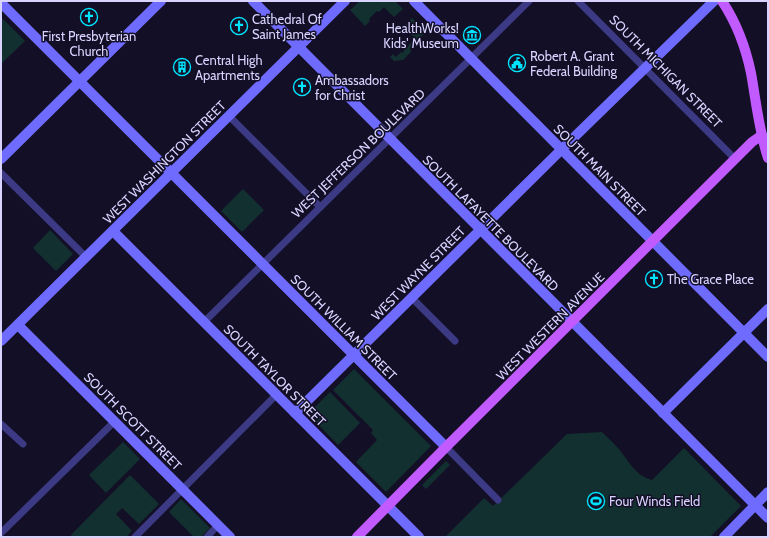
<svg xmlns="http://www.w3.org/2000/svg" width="769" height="538" font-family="Cabin,sans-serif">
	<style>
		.green { fill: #12302f }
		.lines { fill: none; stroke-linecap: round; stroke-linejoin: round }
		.street { stroke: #3d3a85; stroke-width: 7 }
		.secondary { stroke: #6f6bff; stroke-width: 10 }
		.primary { stroke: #c25bff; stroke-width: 10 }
		.labels { text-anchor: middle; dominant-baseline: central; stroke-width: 3; stroke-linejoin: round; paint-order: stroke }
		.poi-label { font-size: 13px; fill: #d9d4ff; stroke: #130f26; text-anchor: start }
		.street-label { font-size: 13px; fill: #d9d4ff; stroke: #130f26 }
	</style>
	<rect width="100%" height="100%" fill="#130f26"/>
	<g class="green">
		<polygon points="360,1 395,1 403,9 394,17 384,7 379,12 377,11 369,19 370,21 365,26 350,10"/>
		<polygon points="1,17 25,41 1,64"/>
		<polygon points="412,18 426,32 410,48 411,52 403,60 394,61 390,57 393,54 396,57 401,52 402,53 415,38 403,27"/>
		<polygon points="243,189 264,210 242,232 221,211"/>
		<polygon points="50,230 73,254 56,271 33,248"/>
		<polygon points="354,369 431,446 386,492 356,462 377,440 371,433 373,430 333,390"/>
		<polygon points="330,392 360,423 338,445 308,414"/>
		<path d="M602,432C609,439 617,446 622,453C631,465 637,476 652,480L684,448L741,506L710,537H445L484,498L493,506L567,434Z"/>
		<polygon points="123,442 140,459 106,493 89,475"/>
		<polygon points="446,461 450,465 426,489 422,485"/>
		<polygon points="130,475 159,504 139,524 122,508 116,514 132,531 126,537 72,537 71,535"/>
		<polygon points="181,499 210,528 201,537 194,537 169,512"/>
	</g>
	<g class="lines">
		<g class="street">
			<polyline points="578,1 735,159"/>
			<polyline points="229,116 320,207"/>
			<polyline points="1,173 86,257"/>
			<polyline points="412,298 455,341"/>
			<polyline points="204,322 529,1"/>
			<polyline points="1,424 23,444"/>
			<polyline points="446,447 498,500"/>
			<polyline points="1,533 115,421"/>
			<polyline points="135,537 277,394"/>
			<polyline points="207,537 218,525"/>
		</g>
		<g class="secondary">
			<polyline points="253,1 768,518"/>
			<polyline points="414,1 768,357"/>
			<polyline points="1,3 446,447"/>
			<polyline points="1,159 161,1"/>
			<polyline points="113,231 419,537"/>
			<polyline points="18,325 230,537"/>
			<polyline points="1,341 345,1"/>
			<polyline points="295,413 562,149 714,1"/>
			<polyline points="663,413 768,309"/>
			<polyline points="724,537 768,492"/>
		</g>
		<g class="primary">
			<path d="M722,1C736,22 746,49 751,73C756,101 759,131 768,158"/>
			<polyline points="357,537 446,447 752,142 762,135"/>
		</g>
	</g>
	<defs>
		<g id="church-ring" transform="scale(0.9)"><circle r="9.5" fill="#130f26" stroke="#00e5ff" stroke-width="1.5"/><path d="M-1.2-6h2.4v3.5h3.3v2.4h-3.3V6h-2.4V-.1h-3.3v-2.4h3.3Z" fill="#00e5ff"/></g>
		<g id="museum-ring" transform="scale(0.9)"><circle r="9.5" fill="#130f26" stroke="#00e5ff" stroke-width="1.5"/><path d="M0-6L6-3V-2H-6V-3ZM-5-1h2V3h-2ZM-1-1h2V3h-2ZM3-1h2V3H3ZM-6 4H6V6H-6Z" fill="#00e5ff"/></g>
		<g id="civic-ring" transform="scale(0.9)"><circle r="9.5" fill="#130f26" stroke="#00e5ff" stroke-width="1.5"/><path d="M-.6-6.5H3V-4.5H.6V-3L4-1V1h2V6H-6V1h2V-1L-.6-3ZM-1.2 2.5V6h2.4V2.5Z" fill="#00e5ff"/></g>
		<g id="building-ring" transform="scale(0.9)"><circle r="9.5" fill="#130f26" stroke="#00e5ff" stroke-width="1.5"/><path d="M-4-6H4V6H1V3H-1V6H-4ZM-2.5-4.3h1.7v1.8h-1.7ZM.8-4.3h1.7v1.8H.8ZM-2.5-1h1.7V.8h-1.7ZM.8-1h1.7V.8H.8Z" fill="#00e5ff"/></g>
		<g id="stadium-ring" transform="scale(0.9)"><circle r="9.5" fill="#130f26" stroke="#00e5ff" stroke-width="1.5"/><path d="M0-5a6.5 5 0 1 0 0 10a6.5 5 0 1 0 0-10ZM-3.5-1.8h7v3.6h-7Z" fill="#00e5ff"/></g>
	</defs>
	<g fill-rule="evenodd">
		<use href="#church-ring" x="89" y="17"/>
		<use href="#church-ring" x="239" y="26"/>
		<use href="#museum-ring" x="472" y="35"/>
		<use href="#civic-ring" x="517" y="63"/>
		<use href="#building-ring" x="182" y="67"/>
		<use href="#church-ring" x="302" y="87"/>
		<use href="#church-ring" x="654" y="279"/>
		<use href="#stadium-ring" x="596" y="501"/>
	</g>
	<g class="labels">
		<g class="poi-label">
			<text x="252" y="19">Cathedral Of<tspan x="252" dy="15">Saint James</tspan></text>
			<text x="459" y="28" text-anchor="end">HealthWorks!<tspan x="459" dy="15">Kids' Museum</tspan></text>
			<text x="89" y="36" text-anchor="middle">First Presbyterian<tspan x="89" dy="15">Church</tspan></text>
			<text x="530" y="56">Robert A. Grant<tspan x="530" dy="15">Federal Building</tspan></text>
			<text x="195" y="60">Central High<tspan x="195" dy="15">Apartments</tspan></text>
			<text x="315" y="80">Ambassadors<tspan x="315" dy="15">for Christ</tspan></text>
			<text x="667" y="279">The Grace Place</text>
			<text x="609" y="501">Four Winds Field</text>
		</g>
		<g class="street-label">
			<text transform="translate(666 71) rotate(45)">SOUTH MICHIGAN STREET</text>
			<text transform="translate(358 153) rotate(-44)">WEST JEFFERSON BOULEVARD</text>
			<text transform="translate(164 162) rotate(-45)">WEST WASHINGTON STREET</text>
			<text transform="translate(600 170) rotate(45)">SOUTH MAIN STREET</text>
			<text transform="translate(491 223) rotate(45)">SOUTH LAFAYETTE BOULEVARD</text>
			<text transform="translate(418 273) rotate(-45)">WEST WAYNE STREET</text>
			<text transform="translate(550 326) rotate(-45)">WEST WESTERN AVENUE</text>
			<text transform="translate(344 327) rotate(45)">SOUTH WILLIAM STREET</text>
			<text transform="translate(275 375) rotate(45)">SOUTH TAYLOR STREET</text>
			<text transform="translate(133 421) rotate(45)">SOUTH SCOTT STREET</text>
		</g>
	</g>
	<rect width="769" height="538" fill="none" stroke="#d9d4ff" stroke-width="4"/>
</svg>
